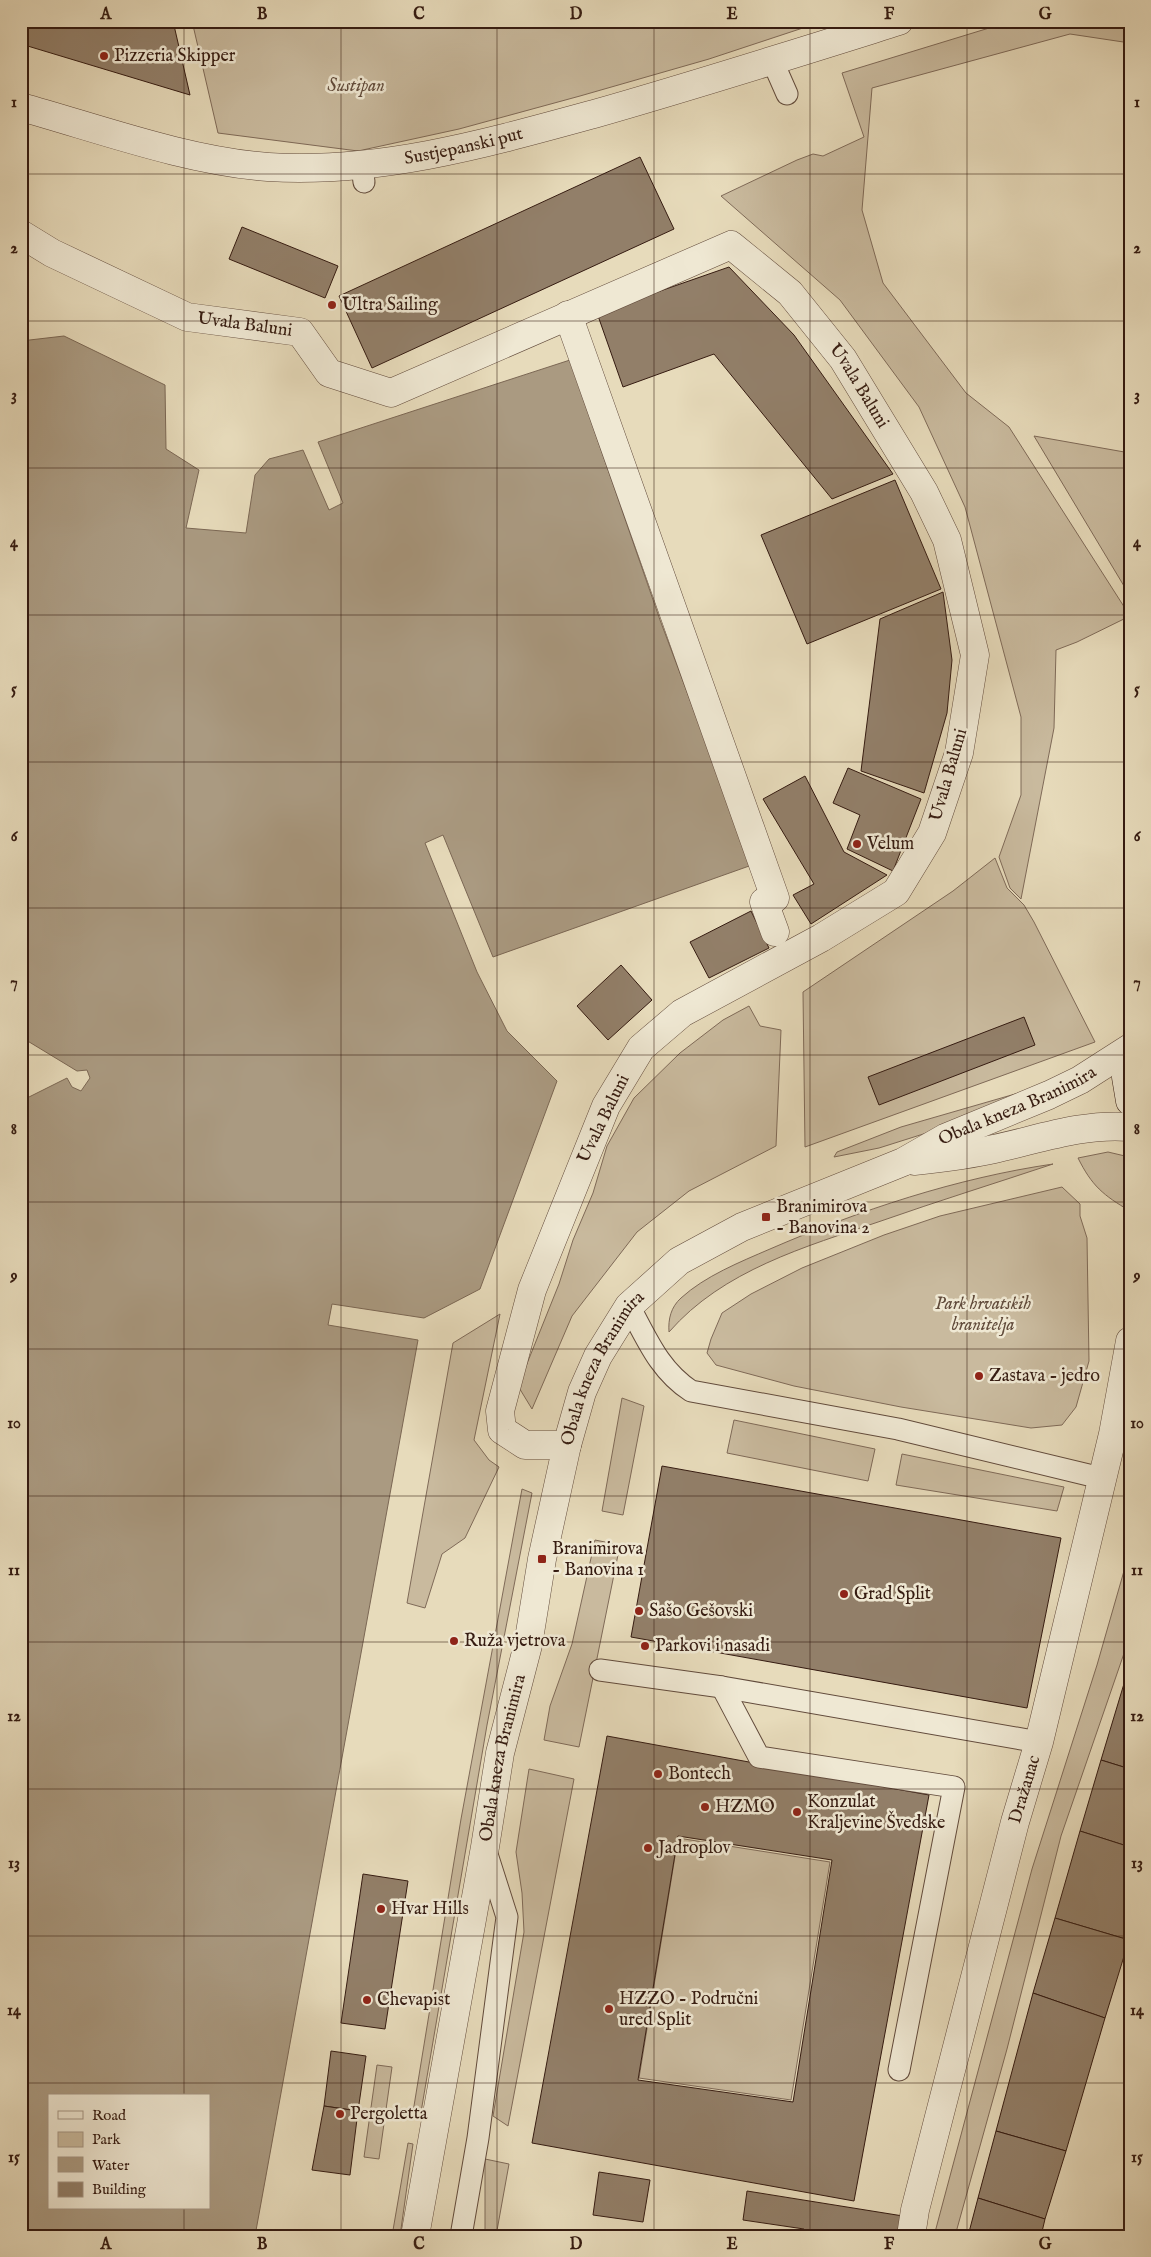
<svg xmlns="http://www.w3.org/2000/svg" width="1151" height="2257" font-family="'IM FELL English',serif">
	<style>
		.green { fill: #c9ba9e; stroke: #7f6a58 }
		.water { fill: #aa9a81; stroke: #7b6754; fill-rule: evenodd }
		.building { fill: #927f69; stroke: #351b11; fill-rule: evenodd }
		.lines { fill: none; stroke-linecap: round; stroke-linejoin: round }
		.lane-casing { stroke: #624b3c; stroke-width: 23 }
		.street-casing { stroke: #624b3c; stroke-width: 29 }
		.secondary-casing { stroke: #351b11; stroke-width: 29 }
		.lane { stroke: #efe8d3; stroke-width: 21 }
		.street { stroke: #efe8d3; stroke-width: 28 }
		.secondary { stroke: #efe8d3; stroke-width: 28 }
		.grid { fill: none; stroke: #351b11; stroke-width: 1; stroke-opacity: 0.55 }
		.poi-dot { fill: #8f2418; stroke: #efe8d3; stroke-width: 2 }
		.labels { text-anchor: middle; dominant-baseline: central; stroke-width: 5; stroke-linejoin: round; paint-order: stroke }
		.poi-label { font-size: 18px; fill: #351b11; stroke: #efe8d3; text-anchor: start }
		.park-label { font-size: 18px; font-style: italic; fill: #614b3b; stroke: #efe8d3 }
		.street-label { font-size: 18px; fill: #351b11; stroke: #efe8d3 }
		.neatline { fill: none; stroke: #351b11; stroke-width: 2 }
		.grid-label { font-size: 16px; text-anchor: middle; font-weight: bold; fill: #351b11 }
	</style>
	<rect width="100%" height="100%" fill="#e7dbbb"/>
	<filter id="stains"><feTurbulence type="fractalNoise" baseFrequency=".004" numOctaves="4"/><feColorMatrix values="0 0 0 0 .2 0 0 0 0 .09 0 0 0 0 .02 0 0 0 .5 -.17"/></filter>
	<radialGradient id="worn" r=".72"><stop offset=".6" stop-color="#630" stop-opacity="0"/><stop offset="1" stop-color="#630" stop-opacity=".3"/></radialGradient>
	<g class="green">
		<polygon points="192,21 824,21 709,59 580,96 459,129 358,151 218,133"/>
		<polygon points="1012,21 1130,21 1130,43 1070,34 872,88 862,210 883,283 966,393 1009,427 1130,616 1077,642 1056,650 1054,728 1021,899 1010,888 999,857 1021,795 1021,717 965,507 919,407 840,300 721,196 797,160 813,154 823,156 864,137 842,73"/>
		<polygon points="1034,436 1130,453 1130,596"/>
		<polygon points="995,858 1007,888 1024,905 1034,922 1095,1042 805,1147 803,992 953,891"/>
		<polygon points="749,1006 760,1026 781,1030 776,1146 689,1191 637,1232 572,1316 532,1409 518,1386 559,1284 573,1240 593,1193 607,1146 634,1098 680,1053 723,1020"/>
		<polygon points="1022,1092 936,1130 879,1148 834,1157 837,1152 901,1127"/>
		<path d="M1108,1152L1125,1156L1130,1160V1211C1103,1195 1092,1186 1078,1158Z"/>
		<path d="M1053,1164C996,1183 938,1201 881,1221C805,1247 723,1270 669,1332C668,1319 671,1307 681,1298C705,1276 740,1262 770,1249C860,1210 957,1178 1053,1164Z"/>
		<polygon points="1062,1187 1080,1204 1080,1216 1087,1238 1089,1361 1076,1407 1062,1425 1031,1428 901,1407 794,1386 716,1365 707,1353 711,1339 722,1313 751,1294 802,1268 884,1235 940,1216"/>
		<polygon points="500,1314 474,1440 489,1460 499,1467 465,1538 442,1554 425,1608 407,1603 453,1343"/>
		<polygon points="622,1398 644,1406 623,1515 602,1511"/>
		<polygon points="734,1420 875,1449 868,1481 727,1453"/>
		<polygon points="902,1454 1064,1487 1057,1511 896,1485"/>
		<polygon points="522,1489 532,1493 487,1725 421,2112 413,2112 461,1819"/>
		<polygon points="595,1540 620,1545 579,1747 544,1740 550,1706 572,1644"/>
		<polygon points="1130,1550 1130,1636 1061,1836 1007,2049 955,2236 934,2236 1032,1869 1097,1665"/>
		<polygon points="529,1769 574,1779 508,2126 493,2116 524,1932 522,1893 516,1852"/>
		<polygon points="678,1838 830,1862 791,2100 639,2078"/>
		<polygon points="377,2065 392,2067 379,2159 364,2157"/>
		<polygon points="408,2143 413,2144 400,2236 392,2236"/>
		<polygon points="485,2159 509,2164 496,2236 485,2234"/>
	</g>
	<path class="water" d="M64,336L165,385L166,449L199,470L186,528L246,533L255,475L269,459L303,450L329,510L343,503L318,442L570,360L660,620L752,865L493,957L443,835L425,843L477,972L507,1031L557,1081L480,1289L424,1318L332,1304L328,1325L418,1340L255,2236H21V1101L67,1078L72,1087L81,1091L90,1078L87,1070L77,1071L21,1037V341ZM49,2096H209V2208H49Z"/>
	<g class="building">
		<polygon points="21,21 173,21 190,95 21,44"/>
		<polygon points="640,157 674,229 372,368 339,296"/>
		<polygon points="242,227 338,266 325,298 229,259"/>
		<polygon points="729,267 794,335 893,474 832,499 714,354 623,387 597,313"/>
		<polygon points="895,480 941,589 807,644 761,535"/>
		<polygon points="943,592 952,660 947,713 924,793 861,771 880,619"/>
		<polygon points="848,768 921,799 893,871 847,849 860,815 833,803"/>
		<polygon points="805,776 844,852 887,875 811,924 793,895 814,884 763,799"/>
		<polygon points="751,911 769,948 709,978 690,942"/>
		<polygon points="621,965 652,1000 608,1040 577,1006"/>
		<polygon points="1024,1017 1035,1045 879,1105 868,1077"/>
		<polygon points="662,1466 1061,1538 1027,1708 631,1637"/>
		<polygon points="1130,1664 1130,1690 1123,1687"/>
		<polygon points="1123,1687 1130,1690 1130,1769 1101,1760"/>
		<path d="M607,1736L929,1795L854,2201L532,2143ZM678,1836L832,1860L793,2102L638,2080Z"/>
		<polygon points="1101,1760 1130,1769 1130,1847 1080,1831"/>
		<polygon points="1080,1831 1130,1847 1129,1940 1055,1918"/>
		<polygon points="363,1874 408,1881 385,2029 341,2023"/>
		<polygon points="1055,1918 1129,1940 1105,2018 1033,1993"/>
		<polygon points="1033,1993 1105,2018 1066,2151 996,2131"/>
		<polygon points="331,2051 366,2056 358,2111 324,2106"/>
		<polygon points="324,2106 358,2111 350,2175 312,2170"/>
		<polygon points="996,2131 1066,2151 1045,2219 978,2198"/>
		<polygon points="599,2172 650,2180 643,2222 593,2215"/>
		<polygon points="747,2191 903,2216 900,2236 803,2236 804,2229 743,2220"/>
		<polygon points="978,2198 1045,2219 1041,2236 968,2236"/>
	</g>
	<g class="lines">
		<g class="lane-casing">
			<g id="lane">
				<polyline points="772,60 787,94"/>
				<polyline points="362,166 364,182"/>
				<path d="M629,1306C647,1339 659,1370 691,1391L898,1429L1101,1478"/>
				<polyline points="600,1670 722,1687 1039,1742"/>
				<polyline points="722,1687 759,1757 954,1787 899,2070"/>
				<polyline points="461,2236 478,2138 507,1917 485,1848"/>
			</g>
		</g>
		<g class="street-casing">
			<g id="street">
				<path id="s1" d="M21,107C100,129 187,161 268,167C379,174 488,143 594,114C696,85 797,53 899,21"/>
				<path id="s2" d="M21,234L52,253L187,317L300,332L329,373L391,393L731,245L790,293L843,359L924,492L947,540L975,655L959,753L932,833L896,892L821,938L682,1013L641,1048L606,1106L532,1290L500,1411L502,1430L525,1445H567"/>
				<polyline points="568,315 775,898 764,902 775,932"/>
				<path d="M914,1161C941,1158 968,1155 994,1149C1040,1139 1083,1123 1130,1127"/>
				<path id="s3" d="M415,2236L485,1847L500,1753L528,1645L542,1559L567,1445L582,1392L598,1356L629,1306L679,1261L742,1227L903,1162L945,1138L1049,1095L1080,1080L1130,1048"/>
				<path id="s4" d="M911,2236L915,2210L1015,1822L1039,1742L1113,1434L1130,1341"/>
			</g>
		</g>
		<g class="secondary-casing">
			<polyline id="secondary" points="1130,1058 1126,1077 1130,1101"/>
		</g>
		<use href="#lane" class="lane"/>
		<use href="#street" class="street"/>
		<use href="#secondary" class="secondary"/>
	</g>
	<path class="grid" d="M184,21V2096M341,21V2236M497,21V2236M654,21V2236M810,21V2236M967,21V2236M21,174H1130M21,321H1130M21,468H1130M21,615H1130M21,762H1130M21,908H1130M21,1055H1130M21,1202H1130M21,1349H1130M21,1496H1130M21,1642H1130M21,1789H1130M21,1936H1130M21,2083H1130M184,2208V2236"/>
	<g class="poi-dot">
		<circle cx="104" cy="56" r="5"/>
		<circle cx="332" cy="305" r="5"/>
		<circle cx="857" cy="844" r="5"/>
		<rect x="761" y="1212" width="10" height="10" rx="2.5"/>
		<circle cx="979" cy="1376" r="5"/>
		<rect x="537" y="1554" width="10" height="10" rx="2.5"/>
		<circle cx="844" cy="1594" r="5"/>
		<circle cx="639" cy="1611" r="5"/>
		<circle cx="454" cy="1641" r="5"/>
		<circle cx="645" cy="1646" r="5"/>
		<circle cx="658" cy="1774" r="5"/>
		<circle cx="705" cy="1807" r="5"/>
		<circle cx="797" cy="1812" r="5"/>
		<circle cx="648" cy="1848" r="5"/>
		<circle cx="381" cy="1909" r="5"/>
		<circle cx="367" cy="2000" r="5"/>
		<circle cx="609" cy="2009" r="5"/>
		<circle cx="340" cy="2114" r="5"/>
	</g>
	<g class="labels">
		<g class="poi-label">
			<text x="114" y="56">Pizzeria Skipper</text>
			<text x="342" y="305">Ultra Sailing</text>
			<text x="867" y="844">Velum</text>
			<text x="776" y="1207">Branimirova<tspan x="776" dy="21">- Banovina 2</tspan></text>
			<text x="989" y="1376">Zastava - jedro</text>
			<text x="552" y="1549">Branimirova<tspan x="552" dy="21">- Banovina 1</tspan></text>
			<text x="854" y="1594">Grad Split</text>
			<text x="649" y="1611">Sašo Gešovski</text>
			<text x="464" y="1641">Ruža vjetrova</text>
			<text x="655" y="1646">Parkovi i nasadi</text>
			<text x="668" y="1774">Bontech</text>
			<text x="807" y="1802">Konzulat<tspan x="807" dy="21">Kraljevine Švedske</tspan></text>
			<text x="715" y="1807">HZMO</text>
			<text x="658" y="1848">Jadroplov</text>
			<text x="391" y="1909">Hvar Hills</text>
			<text x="619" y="1999">HZZO - Područni<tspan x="619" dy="21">ured Split</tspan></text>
			<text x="377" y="2000">Chevapist</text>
			<text x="350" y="2114">Pergoletta</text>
		</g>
		<g class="park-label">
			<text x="356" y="86">Sustipan</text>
			<text x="983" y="1304">Park hrvatskih<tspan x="983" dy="21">branitelja</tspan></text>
		</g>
		<g class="street-label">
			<text stroke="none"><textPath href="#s1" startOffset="452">Sustjepanski put</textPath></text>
			<text stroke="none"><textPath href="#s2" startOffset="244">Uvala Baluni</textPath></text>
			<text stroke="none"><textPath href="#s2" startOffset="978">Uvala Baluni</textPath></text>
			<text transform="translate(949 775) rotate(-74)">Uvala Baluni</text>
			<text stroke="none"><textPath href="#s3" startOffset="1399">Obala kneza Branimira</textPath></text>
			<text transform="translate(604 1119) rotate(-64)">Uvala Baluni</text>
			<text stroke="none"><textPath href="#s3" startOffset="891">Obala kneza Branimira</textPath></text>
			<text stroke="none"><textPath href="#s3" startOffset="486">Obala kneza Branimira</textPath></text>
			<text stroke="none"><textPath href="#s4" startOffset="461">Dražanac</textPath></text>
		</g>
	</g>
	<rect width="1151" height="2257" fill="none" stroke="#e7dbbb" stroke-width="55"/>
	<rect x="48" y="2094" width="162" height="115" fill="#efe8d3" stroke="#a59685"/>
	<rect x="58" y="2111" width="25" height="8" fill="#efe8d3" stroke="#a59685"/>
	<text x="92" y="2120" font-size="15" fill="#351b11">Road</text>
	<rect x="58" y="2132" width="25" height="15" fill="#c9ba9e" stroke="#a59685"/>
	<text x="92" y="2144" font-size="15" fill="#351b11">Park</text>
	<rect x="58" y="2157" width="25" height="15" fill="#aa9a81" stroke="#a59685"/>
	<text x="92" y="2170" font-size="15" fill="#351b11">Water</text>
	<rect x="58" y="2182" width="25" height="15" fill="#927f69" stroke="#a59685"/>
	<text x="92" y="2194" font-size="15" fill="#351b11">Building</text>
	<rect x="28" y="28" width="1096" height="2202" class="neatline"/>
	<g class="grid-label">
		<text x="106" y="19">A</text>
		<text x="262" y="19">B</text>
		<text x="419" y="19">C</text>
		<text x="576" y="19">D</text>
		<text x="732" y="19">E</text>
		<text x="889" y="19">F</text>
		<text x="1045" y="19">G</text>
		<text x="14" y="107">1</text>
		<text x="1137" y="107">1</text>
		<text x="14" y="253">2</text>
		<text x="1137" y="253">2</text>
		<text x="14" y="400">3</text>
		<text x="1137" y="400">3</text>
		<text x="14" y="547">4</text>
		<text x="1137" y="547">4</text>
		<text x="14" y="694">5</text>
		<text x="1137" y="694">5</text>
		<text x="14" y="841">6</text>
		<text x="1137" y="841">6</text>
		<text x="14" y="987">7</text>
		<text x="1137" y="987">7</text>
		<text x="14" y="1134">8</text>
		<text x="1137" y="1134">8</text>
		<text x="14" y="1281">9</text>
		<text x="1137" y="1281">9</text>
		<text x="14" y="1428">10</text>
		<text x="1137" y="1428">10</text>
		<text x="14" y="1575">11</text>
		<text x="1137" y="1575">11</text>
		<text x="14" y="1721">12</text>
		<text x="1137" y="1721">12</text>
		<text x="14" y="1868">13</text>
		<text x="1137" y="1868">13</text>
		<text x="14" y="2015">14</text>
		<text x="1137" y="2015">14</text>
		<text x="14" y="2162">15</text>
		<text x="1137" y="2162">15</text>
		<text x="106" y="2249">A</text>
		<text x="262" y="2249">B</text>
		<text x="419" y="2249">C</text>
		<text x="576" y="2249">D</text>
		<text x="732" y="2249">E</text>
		<text x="889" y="2249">F</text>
		<text x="1045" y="2249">G</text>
	</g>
	<rect width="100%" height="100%" filter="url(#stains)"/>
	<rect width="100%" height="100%" fill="url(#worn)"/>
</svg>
